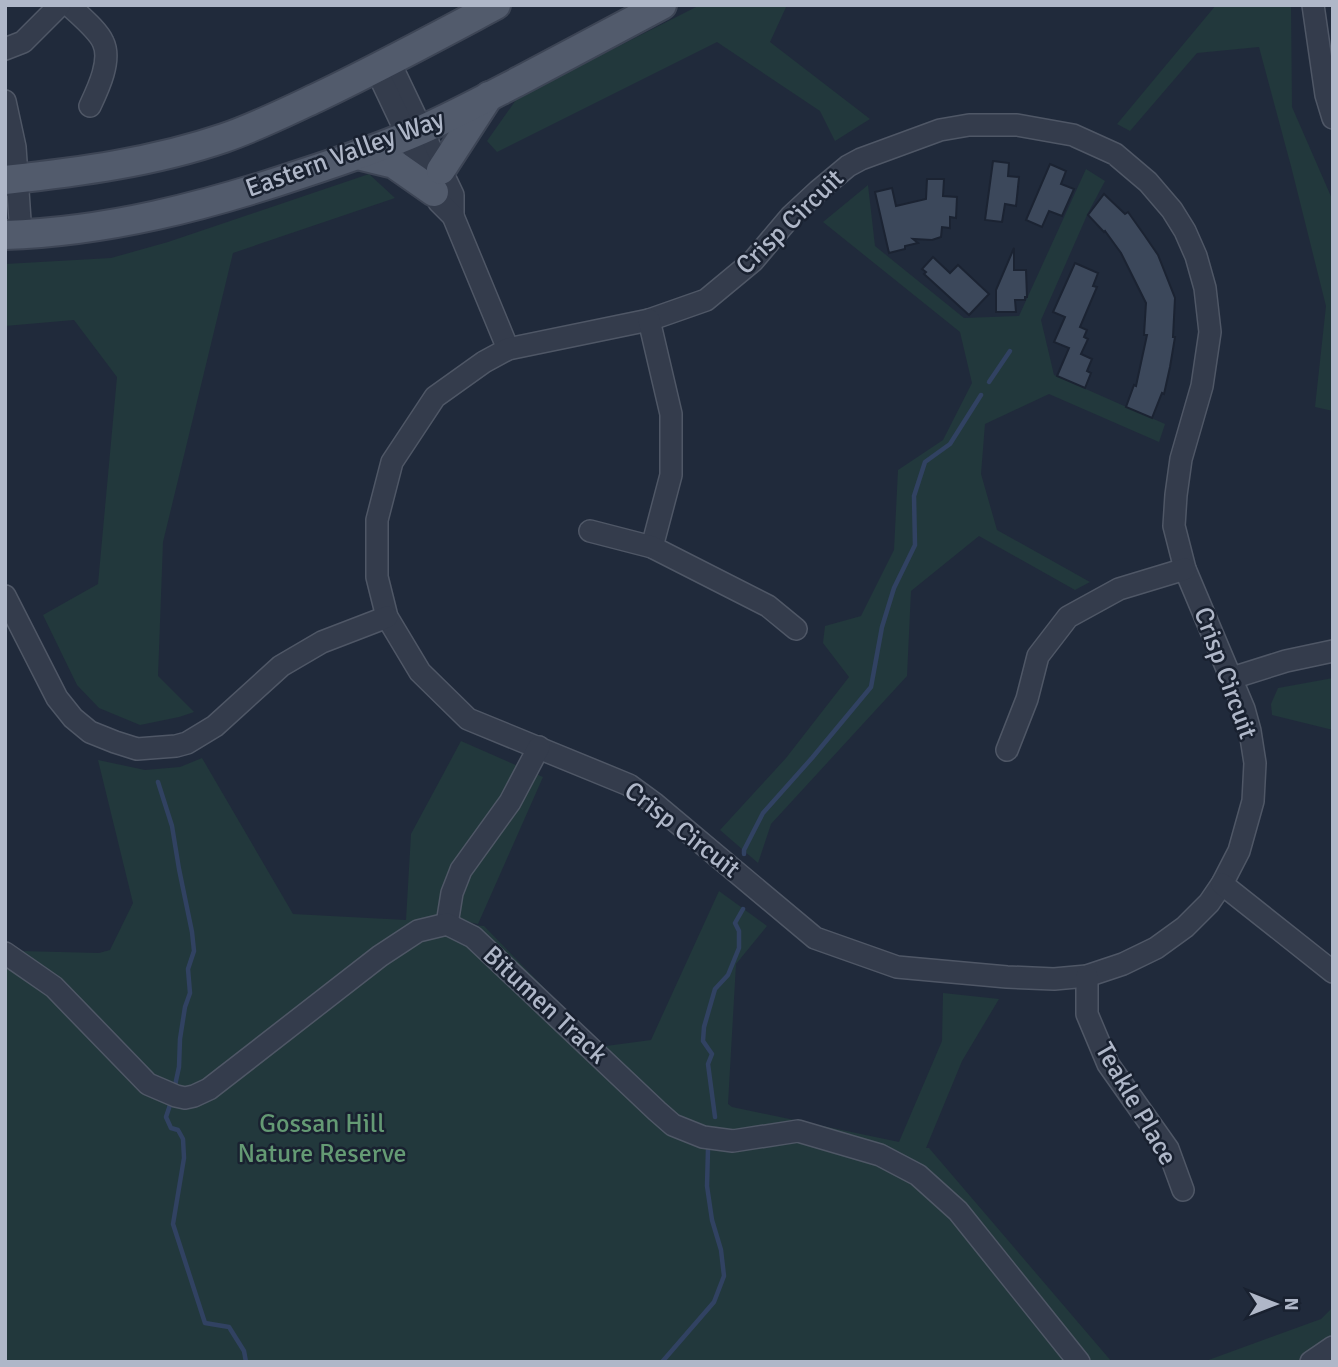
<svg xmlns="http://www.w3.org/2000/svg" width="1338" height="1367" font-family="Signika,sans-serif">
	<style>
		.green { fill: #22383c }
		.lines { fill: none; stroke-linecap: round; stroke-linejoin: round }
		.stream { stroke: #314262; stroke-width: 4.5 }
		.building { fill: #3c485b; stroke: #1b2332; stroke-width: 2 }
		.minor-casing { stroke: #4f5766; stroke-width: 24 }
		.major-casing { stroke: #3d4555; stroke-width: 32 }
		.minor { stroke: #343c4c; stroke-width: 21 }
		.major { stroke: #525b6c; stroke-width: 28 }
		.labels { text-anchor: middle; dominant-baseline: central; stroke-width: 5; stroke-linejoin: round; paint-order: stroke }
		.street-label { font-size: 26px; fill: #afb7c8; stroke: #192130 }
		.park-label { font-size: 26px; fill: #649a74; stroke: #192130 }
	</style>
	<rect width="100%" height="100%" fill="#202a3b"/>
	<g class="green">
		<polygon points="700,5 787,5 770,42 870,119 835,141 820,111 717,42 497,152 487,141 518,97"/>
		<polygon points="1216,5 1291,5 1292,107 1333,201 1333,411 1315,407 1326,306 1292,170 1259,47 1197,53 1130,131 1117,124"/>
		<polygon points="1086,169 1105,181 1088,213 1041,320 1054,375 1165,424 1159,442 1049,394 985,424 981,474 997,530 1090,582 1075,590 979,536 911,591 907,676 771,824 758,863 720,830 786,758 849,677 823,643 825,626 861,616 894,550 898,470 943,440 972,383 960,332 823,222 868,185 875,246 964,318 1019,316"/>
		<polygon points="369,174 395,198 233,253 163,542 158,676 194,712 179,717 140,725 99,708 77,685 43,615 98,584 117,377 74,320 5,326 5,264 111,258 168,242"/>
		<polygon points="1333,678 1333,730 1272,715 1271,704 1278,688"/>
		<polygon points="461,741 543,777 478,924 445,917 431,922 484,926 597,1042 606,1046 651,1040 719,891 767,926 736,964 728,1104 732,1107 899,1142 942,1041 943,993 999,999 962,1061 926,1148 929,1148 1112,1362 5,1362 5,944 20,951 99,953 110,950 133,903 98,760 145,770 180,767 202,758 293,914 406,920 411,834"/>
		<polygon points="1333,1307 1333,1362 1203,1362 1321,1319"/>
	</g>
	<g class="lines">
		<g class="stream">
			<polyline points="989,382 1010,351"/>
			<polyline points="158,782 172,826 179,869 192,932 194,951 188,969 190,993 185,1007 180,1039 179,1067 174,1090"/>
			<polyline points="744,854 744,850 763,813 812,758 871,687 882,627 894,588 915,545 914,496 925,462 950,444 981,395"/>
			<polyline points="171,1102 166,1117 171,1128 178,1130 183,1139 184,1158 173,1224 205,1323 229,1327 244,1351 246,1362"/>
			<polyline points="715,1117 708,1064 712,1054 703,1041 704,1027 715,989 728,975 739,948 739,931 735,923 743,909"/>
			<polyline points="662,1362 714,1302 724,1276 721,1250 712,1220 707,1186 708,1149"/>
		</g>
	</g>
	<g class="building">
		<polygon points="993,161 1009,163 1008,176 1019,177 1016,206 1005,204 1002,222 985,220"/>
		<polygon points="1050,164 1066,171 1061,184 1074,189 1062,216 1049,211 1042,227 1026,220"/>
		<polygon points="927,179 944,179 943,196 957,197 956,218 950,217 950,228 942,227 941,237 932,240 913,239 918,243 905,246 905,249 889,253 875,192 892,188 896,206 926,199"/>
		<polygon points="1104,194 1125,214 1128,212 1145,236 1158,255 1175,298 1173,337 1175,337 1170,367 1164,394 1162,393 1152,418 1126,407 1134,385 1136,386 1147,335 1144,335 1146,303 1121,253 1105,231 1104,232 1088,215"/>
		<polygon points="1014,248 1014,270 1026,270 1027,297 1025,297 1025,300 1015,300 1016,312 996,312 996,290"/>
		<polygon points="933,257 950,273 958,265 989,294 969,315 924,274 926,272 922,269"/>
		<polygon points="1075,263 1098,273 1093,286 1097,287 1080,327 1087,330 1084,337 1088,339 1081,354 1092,359 1087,371 1091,373 1085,388 1057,376 1069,348 1054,342 1065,317 1053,312"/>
	</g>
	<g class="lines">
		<g class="minor-casing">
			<g id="minor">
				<path d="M69,5C79,15 98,30 103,42C112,60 98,89 90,106"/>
				<polyline points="1313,5 1326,95 1333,118"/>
				<polyline points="5,49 23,42 60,5"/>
				<polyline points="390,63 453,195 453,216"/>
				<polyline points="376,69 439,202 453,216 508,349"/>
				<polyline points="5,101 15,147 21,235"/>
				<polygon points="969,125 1017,125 1073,135 1115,154 1148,182 1172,210 1185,231 1196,256 1205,288 1210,332 1202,386 1181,459 1176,495 1174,526 1185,569 1244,709 1250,731 1255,763 1253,801 1239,851 1222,884 1209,903 1185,927 1156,948 1123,964 1087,976 1054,979 1007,977 897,967 815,938 655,804 629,785 468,719 420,672 387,617 377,577 377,520 392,462 435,397 484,362 508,349 649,320 706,300 753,261 791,216 818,191 848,166 861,159 940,130"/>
				<polyline points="649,320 671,414 671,475 652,547"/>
				<polyline points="590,531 652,547 768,606 796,629"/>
				<polyline points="5,596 57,698 73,718 90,732 115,742 137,749 176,746 187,743 215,726 281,666 322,642 387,617"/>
				<polyline points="1232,678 1286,661 1333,651"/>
				<polyline points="1007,750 1027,699 1038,656 1068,617 1119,589 1185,569"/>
				<polyline points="1222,884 1333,972"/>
				<polyline points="447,924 452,893 461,870 510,802 539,747"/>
				<polyline points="5,953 54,987 148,1084 176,1096 185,1098 194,1096 209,1089 380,956 418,931 447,924 473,937 657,1111 673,1125 703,1137 733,1141 798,1131 880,1155 918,1175 958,1211 1079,1362"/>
				<polyline points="1087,976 1087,1014 1108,1064 1168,1149 1183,1190"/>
				<polyline points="1311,1362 1333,1347"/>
			</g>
		</g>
		<g class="major-casing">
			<g id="major">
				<polyline points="357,155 394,164 434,192"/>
				<polyline points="441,170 489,96"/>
				<path d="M5,180C79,172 154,162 224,138C256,127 286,112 316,98C377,69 436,37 496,5"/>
				<path d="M5,235C106,232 206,206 301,174C341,161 382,147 421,130C455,115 488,97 521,80C568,55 615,30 662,5"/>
			</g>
		</g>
		<use href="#minor" class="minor"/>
		<use href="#major" class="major"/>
	</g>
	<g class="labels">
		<g class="street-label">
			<text transform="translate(345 154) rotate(-20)">Eastern Valley Way</text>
			<text transform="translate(790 222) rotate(-44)">Crisp Circuit</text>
			<text transform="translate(1225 673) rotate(70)">Crisp Circuit</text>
			<text transform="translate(682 830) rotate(38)">Crisp Circuit</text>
			<text transform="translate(545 1005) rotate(43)">Bitumen Track</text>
			<text transform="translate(1136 1104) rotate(60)">Teakle Place</text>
		</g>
		<g class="park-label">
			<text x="322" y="1124">Gossan Hill<tspan x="322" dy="30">Nature Reserve</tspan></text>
		</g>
	</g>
	<rect width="1338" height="1367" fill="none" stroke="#afb7c8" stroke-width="14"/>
	<g transform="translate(1275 1304) rotate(90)" stroke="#192130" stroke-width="5" paint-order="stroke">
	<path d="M0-5L12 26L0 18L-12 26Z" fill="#afb7c8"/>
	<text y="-10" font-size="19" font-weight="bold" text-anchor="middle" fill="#afb7c8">N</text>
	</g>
</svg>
